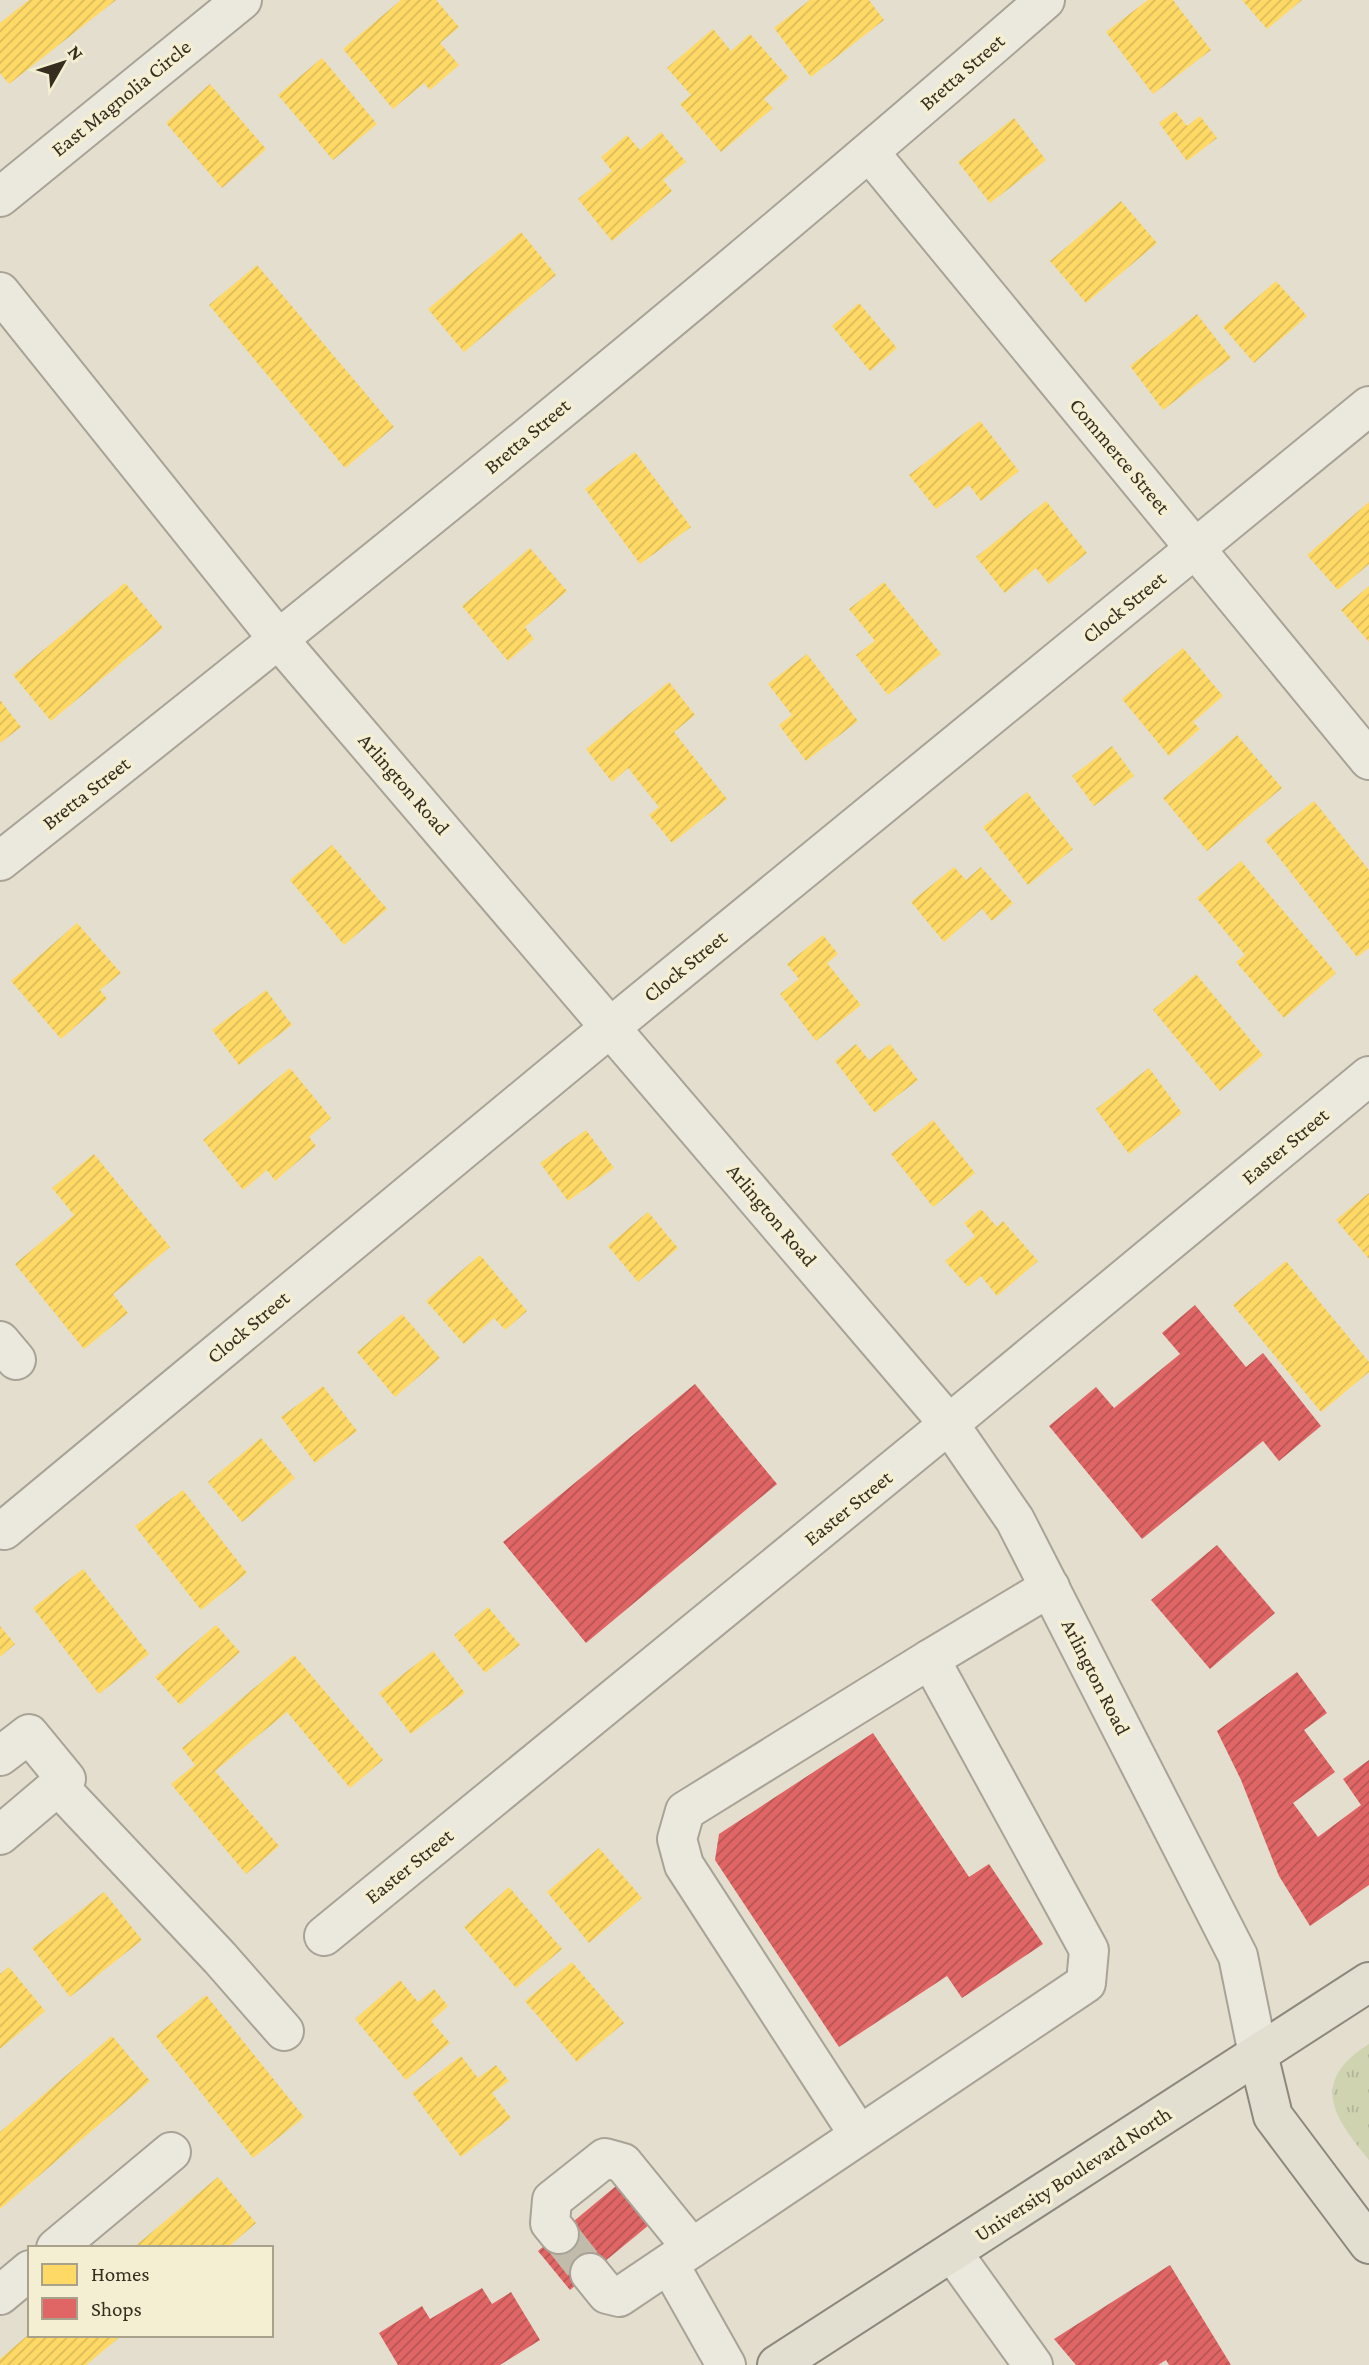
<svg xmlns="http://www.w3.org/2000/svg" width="1369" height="2365" font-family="'Crimson Pro',serif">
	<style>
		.grass { fill: url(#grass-tufts) }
		.homes { fill: url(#homes-hatch) }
		.shops { fill: url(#shops-hatch) }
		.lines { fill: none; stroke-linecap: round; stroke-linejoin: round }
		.minor-tunnel { stroke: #c0bbaa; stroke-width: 38; stroke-dasharray: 38 19; stroke-linecap: butt }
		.minor-casing { stroke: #a8a396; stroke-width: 42 }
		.major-casing { stroke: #8d887d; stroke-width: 42 }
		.minor { stroke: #ebe8de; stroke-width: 38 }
		.major { stroke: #e2dfd0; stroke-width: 38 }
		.labels { text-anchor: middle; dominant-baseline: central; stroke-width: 7; stroke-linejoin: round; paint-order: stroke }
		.street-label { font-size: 21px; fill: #362d1e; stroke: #f4eed3 }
	</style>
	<defs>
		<pattern id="grass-tufts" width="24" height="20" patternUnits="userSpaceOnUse" patternTransform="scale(1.75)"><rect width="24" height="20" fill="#cfd3b0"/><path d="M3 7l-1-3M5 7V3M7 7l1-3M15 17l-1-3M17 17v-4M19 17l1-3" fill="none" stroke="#b2b597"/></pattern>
		<pattern id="homes-hatch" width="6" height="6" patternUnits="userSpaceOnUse" patternTransform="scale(1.75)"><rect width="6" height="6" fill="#ffd966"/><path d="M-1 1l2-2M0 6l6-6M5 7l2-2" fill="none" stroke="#dbbb58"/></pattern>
		<pattern id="shops-hatch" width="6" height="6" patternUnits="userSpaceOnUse" patternTransform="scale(1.75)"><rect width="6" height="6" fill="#e06666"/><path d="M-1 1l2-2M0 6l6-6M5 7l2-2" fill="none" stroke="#b65453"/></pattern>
	</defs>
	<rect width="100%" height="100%" fill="#e3decd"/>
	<path class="grass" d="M1369,2044V2160C1333,2116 1309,2082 1369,2044Z"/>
	<g class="homes">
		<polygon points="29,0 116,0 9,84 0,73 0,23"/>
		<polygon points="401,0 436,0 459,27 440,43 459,65 430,90 424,83 393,109 343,49"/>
		<polygon points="810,0 869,0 884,20 811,77 774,28"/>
		<polygon points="1148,0 1173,0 1211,50 1153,94 1106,32"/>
		<polygon points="1242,0 1302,0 1267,29"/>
		<polygon points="713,29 731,51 750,34 789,78 764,99 773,108 721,152 680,104 691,95 667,68"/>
		<polygon points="322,58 377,124 333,160 278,95"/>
		<polygon points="210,84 266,149 222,188 166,123"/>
		<polygon points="1175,111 1187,126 1200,116 1217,138 1187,161 1159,123"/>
		<polygon points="1014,118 1046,160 990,203 958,162"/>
		<polygon points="661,132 686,162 663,180 672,191 612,241 578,199 612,171 601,157 627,135 640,150"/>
		<polygon points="1121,201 1157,243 1086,303 1050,261"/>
		<polygon points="521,232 556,275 464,352 428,309"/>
		<polygon points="257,265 394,427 345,468 209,305"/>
		<polygon points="1276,281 1307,316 1254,363 1223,327"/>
		<polygon points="859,303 897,348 870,371 832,326"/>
		<polygon points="1197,314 1231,358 1163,410 1130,366"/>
		<polygon points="980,421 1019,471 981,501 969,485 936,509 909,475"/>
		<polygon points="635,452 691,527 640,564 585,489"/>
		<polygon points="1046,501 1087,553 1049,584 1036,568 1005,593 976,557"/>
		<polygon points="1369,502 1369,564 1338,590 1307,555"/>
		<polygon points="530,548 567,591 525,627 534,639 508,661 462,606"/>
		<polygon points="884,582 941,654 888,695 856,655 875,641 849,609"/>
		<polygon points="125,583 163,628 51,721 13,675"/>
		<polygon points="1369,586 1369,642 1341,610"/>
		<polygon points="1183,648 1223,696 1193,722 1200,729 1169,756 1122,699"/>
		<polygon points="807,654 858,721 806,761 779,725 792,715 768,684"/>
		<polygon points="669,682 695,715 674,732 727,799 672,843 649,815 659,807 628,768 612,782 586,749"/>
		<polygon points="0,700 21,727 0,743"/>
		<polygon points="1237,735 1282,788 1207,851 1163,798"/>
		<polygon points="1112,746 1134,776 1094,806 1072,776"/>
		<polygon points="1027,792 1073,849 1028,885 983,827"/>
		<polygon points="1314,801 1369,870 1369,948 1357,957 1265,840"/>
		<polygon points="332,845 387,909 344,945 290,880"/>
		<polygon points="1241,861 1336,973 1284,1018 1236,962 1245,955 1197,898"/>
		<polygon points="954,867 966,880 981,867 1013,903 992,921 982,909 944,942 911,902"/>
		<polygon points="77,923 121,973 100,990 107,999 61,1039 11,981"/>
		<polygon points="823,935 838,954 827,963 861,1005 816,1041 780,994 799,979 787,964"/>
		<polygon points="1196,974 1263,1055 1220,1091 1153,1010"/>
		<polygon points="266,990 292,1025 239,1065 212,1030"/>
		<polygon points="856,1044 869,1060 890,1044 918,1080 875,1113 835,1061"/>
		<polygon points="290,1068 331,1118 309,1137 316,1146 275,1181 267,1170 243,1190 203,1140"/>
		<polygon points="1149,1068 1182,1113 1129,1154 1096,1109"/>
		<polygon points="933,1120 975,1173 933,1207 891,1154"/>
		<polygon points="586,1130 614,1168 568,1201 540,1163"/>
		<polygon points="94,1154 170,1247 113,1294 128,1313 84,1349 15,1264 74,1215 52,1188"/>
		<polygon points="1369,1193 1369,1259 1336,1220"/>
		<polygon points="981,1209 997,1227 1003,1221 1038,1261 997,1296 981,1276 968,1287 945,1261 975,1236 964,1223"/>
		<polygon points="648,1212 678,1248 638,1282 608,1246"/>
		<polygon points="480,1255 527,1311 505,1330 494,1318 464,1344 426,1301"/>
		<polygon points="1286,1261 1369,1362 1369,1372 1321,1412 1233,1305"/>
		<polygon points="402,1314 440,1358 395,1397 357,1352"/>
		<polygon points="323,1386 357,1431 315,1463 281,1417"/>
		<polygon points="261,1438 295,1478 242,1522 208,1482"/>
		<polygon points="183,1490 247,1573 201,1610 135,1526"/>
		<polygon points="83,1569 149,1654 99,1694 33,1608"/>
		<polygon points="488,1607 520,1645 485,1673 454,1635"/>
		<polygon points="216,1625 240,1652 180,1705 155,1677"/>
		<polygon points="0,1626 15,1644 0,1657"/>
		<polygon points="433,1651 465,1693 411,1734 379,1693"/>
		<polygon points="294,1655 383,1760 350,1788 287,1712 215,1771 279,1846 246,1874 171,1784 195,1765 182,1748"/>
		<polygon points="599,1848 642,1898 589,1943 547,1892"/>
		<polygon points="509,1887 562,1949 516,1988 464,1927"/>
		<polygon points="104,1892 142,1940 70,1997 32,1948"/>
		<polygon points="572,1962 624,2023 577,2062 525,2001"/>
		<polygon points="9,1967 45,2011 0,2049 0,1974"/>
		<polygon points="400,1980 418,2002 434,1989 448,2006 431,2021 450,2043 406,2080 355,2019"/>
		<polygon points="206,1995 304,2117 253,2158 156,2036"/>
		<polygon points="112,2036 150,2081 0,2209 0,2132"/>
		<polygon points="461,2056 478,2078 496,2065 509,2081 492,2093 511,2118 461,2157 412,2093"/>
		<polygon points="218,2177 256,2223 227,2248 133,2248"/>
		<polygon points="28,2335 122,2335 86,2365 0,2365 0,2359"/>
	</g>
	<g class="shops">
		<polygon points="1195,1305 1246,1367 1263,1353 1321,1426 1279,1461 1263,1441 1142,1539 1049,1426 1096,1387 1114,1408 1180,1354 1162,1333"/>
		<polygon points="695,1384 777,1484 586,1643 503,1542"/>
		<polygon points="1217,1545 1275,1613 1210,1669 1151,1600"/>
		<polygon points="1297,1672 1327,1713 1304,1730 1335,1772 1293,1803 1318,1837 1361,1805 1343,1779 1369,1760 1369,1885 1310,1926 1279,1876 1241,1780 1217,1731"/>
		<polygon points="873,1733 969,1877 989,1864 1043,1944 962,1998 947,1976 839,2047 715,1860 719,1834"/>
		<polygon points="622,2181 655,2220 570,2290 538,2251"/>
		<polygon points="1170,2265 1231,2365 1169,2365 1166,2360 1158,2365 1076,2365 1054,2339"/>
		<polygon points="482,2288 492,2304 511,2292 540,2340 500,2365 398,2365 379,2333 422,2306 430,2319"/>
	</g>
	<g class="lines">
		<polyline class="minor-tunnel" points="559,2234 590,2273"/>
		<g class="minor-casing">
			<g id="minor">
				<polyline points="870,153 1369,760"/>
				<polyline points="0,197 242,0"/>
				<polyline points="0,292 279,640 949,1424 1015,1520 1238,1956 1258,2054"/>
				<path d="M0,861C354,581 705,297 1045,0"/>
				<polyline points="0,1341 16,1360"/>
				<polyline points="4,1530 612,1026 1369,406"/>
				<polyline points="0,1756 29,1734 66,1779 0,1835"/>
				<polyline points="58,1786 220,1958 284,2031"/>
				<polyline points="324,1936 949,1424 1369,1076"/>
				<polyline points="859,2135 684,1865 677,1839 685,1811 930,1659"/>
				<polyline points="559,2234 550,2223 552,2200 605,2158 623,2163 692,2248"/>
				<polyline points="56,2248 171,2152"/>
				<polyline points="952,2252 1033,2365"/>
				<polyline points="669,2264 726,2365"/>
				<polyline points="590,2273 607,2294 619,2297 1086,1983 1089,1950 930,1659 1050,1587"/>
				<polyline points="0,2295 30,2270"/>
			</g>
		</g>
		<g class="major-casing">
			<g id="major">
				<polyline points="1258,2054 1273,2116 1369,2244"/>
				<polyline points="777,2365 1369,1982"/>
			</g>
		</g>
		<use href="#minor" class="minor"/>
		<use href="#major" class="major"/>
	</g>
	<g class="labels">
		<g class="street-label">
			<text transform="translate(962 72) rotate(-41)">Bretta Street</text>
			<text transform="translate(121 98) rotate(-39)">East Magnolia Circle</text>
			<text transform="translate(527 436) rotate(-40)">Bretta Street</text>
			<text transform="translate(1120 456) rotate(50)">Commerce Street</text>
			<text transform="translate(1124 607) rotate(-39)">Clock Street</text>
			<text transform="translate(404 784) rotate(49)">Arlington Road</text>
			<text transform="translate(86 793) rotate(-38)">Bretta Street</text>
			<text transform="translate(685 966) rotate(-39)">Clock Street</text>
			<text transform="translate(1285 1146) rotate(-40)">Easter Street</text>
			<text transform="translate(772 1215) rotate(50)">Arlington Road</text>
			<text transform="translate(248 1327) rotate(-40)">Clock Street</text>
			<text transform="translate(848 1508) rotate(-39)">Easter Street</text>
			<text transform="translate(1096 1677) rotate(63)">Arlington Road</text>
			<text transform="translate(409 1866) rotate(-39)">Easter Street</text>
			<text transform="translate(1073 2174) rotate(-33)">University Boulevard North</text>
		</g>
	</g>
	<rect x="28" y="2246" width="245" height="91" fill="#f4eed3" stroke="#a8a18b" stroke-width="2"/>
	<rect x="42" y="2264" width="35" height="21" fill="#ffd966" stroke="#a8a18b" stroke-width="2"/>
	<text x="91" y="2281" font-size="21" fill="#362d1e">Homes</text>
	<rect x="42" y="2298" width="35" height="21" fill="#e06666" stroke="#a8a18b" stroke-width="2"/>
	<text x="91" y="2316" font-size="21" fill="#362d1e">Shops</text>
	<g transform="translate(63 63) rotate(51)" stroke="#f4eed3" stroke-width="5" paint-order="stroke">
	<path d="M0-5L12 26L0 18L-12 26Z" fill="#362d1e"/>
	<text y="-10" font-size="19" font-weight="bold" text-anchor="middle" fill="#362d1e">N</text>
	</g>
</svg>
